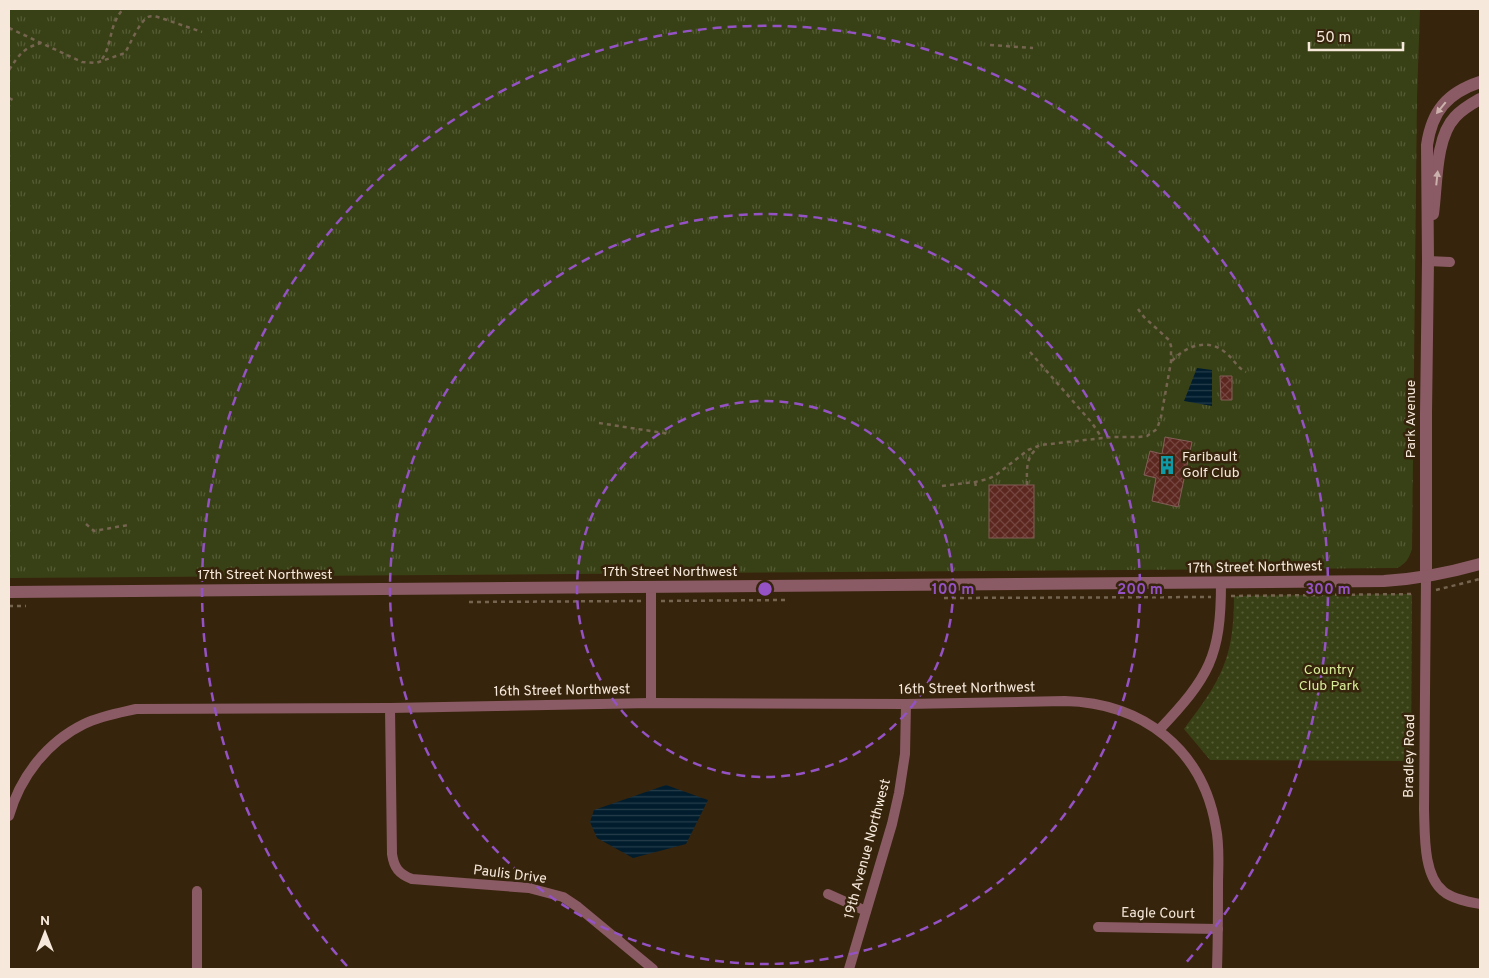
<svg xmlns="http://www.w3.org/2000/svg" width="1489" height="978" font-family="Overpass,sans-serif">
	<style>
		.grass { fill: url(#grass-tufts) }
		.park { fill: url(#park-dots) }
		.water { fill: url(#water-rules) }
		.building { fill: url(#building-cross-hatch); stroke: #825f59 }
		.lines { fill: none; stroke-linecap: round; stroke-linejoin: round }
		.path { stroke: #756450; stroke-width: 2.5; stroke-dasharray: 4 4; stroke-linecap: butt }
		.minor { stroke: #8a5b64; stroke-width: 10 }
		.tertiary { stroke: #8a5b64; stroke-width: 12 }
		.oneway { fill: #cbb0ab }
		.ring { fill: none; stroke: #9452c5; stroke-width: 2.5; stroke-dasharray: 9 6 }
		.labels { text-anchor: middle; dominant-baseline: central; stroke-width: 5; stroke-linejoin: round; paint-order: stroke }
		.street-label { font-size: 14px; fill: #f6e9db; stroke: #37240c }
		.poi-label { font-size: 14px; fill: #f6e9db; stroke: #37240c; text-anchor: start }
		.park-label { font-size: 14px; fill: #d7ec98; stroke: #37240c }
		.centre { fill: #9452c5; stroke: #37240c; stroke-width: 2.5 }
		.ring-label { font-size: 15px; text-anchor: middle; font-weight: bold; fill: #9452c5; stroke: #37240c; stroke-width: 5; stroke-linejoin: round; paint-order: stroke }
	</style>
	<defs>
		<pattern id="grass-tufts" width="24" height="20" patternUnits="userSpaceOnUse" patternTransform="scale(1.25)"><rect width="24" height="20" fill="#384115"/><path d="M3 7l-1-3M5 7V3M7 7l1-3M15 17l-1-3M17 17v-4M19 17l1-3" fill="none" stroke="#555c36"/></pattern>
		<pattern id="park-dots" width="8" height="8" patternUnits="userSpaceOnUse" patternTransform="scale(1.25)"><rect width="8" height="8" fill="#384115"/><path d="M2 2h.1M6 6h.1" fill="none" stroke="#555c36" stroke-width="1.8" stroke-linecap="round"/></pattern>
		<pattern id="water-rules" width="6" height="5" patternUnits="userSpaceOnUse" patternTransform="scale(1.25)"><rect width="6" height="5" fill="#001c2d"/><path d="M0 2.5h6" fill="none" stroke="#263d4b"/></pattern>
		<pattern id="building-cross-hatch" width="8" height="8" patternUnits="userSpaceOnUse" patternTransform="scale(1.25)"><rect width="8" height="8" fill="#5c271f"/><path d="M0 0l8 8M0 8l8-8" fill="none" stroke="#74463f"/></pattern>
	</defs>
	<rect width="100%" height="100%" fill="#37240c"/>
	<path class="grass" d="M9,9H1420L1417,97L1412,549C1409,558 1406,564 1397,568L9,578Z"/>
	<path class="park" d="M1412,594L1411,761L1210,760L1184,729C1221,680 1234,659 1234,596Z"/>
	<g class="water">
		<polygon points="1197,368 1212,370 1212,406 1184,401"/>
		<polygon points="666,785 708,800 686,844 633,858 597,838 590,822 594,810"/>
	</g>
	<g class="building">
		<polygon points="1220,376 1232,376 1232,400 1221,400"/>
		<polygon points="1165,437 1192,442 1178,507 1152,501 1156,478 1144,475 1150,451 1162,454"/>
		<rect x="989" y="485" width="45" height="53"/>
	</g>
	<g class="lines">
		<g class="path">
			<path d="M9,28L82,62L96,63L125,53C130,44 140,21 148,17C152,15 157,17 161,18L202,32"/>
			<polyline points="990,45 1033,48"/>
			<path d="M102,59C113,43 108,27 123,9"/>
			<path d="M9,70C19,55 23,48 41,43"/>
			<polyline points="9,98 15,101"/>
			<polyline points="1030,352 1092,423 1102,438"/>
			<path d="M1172,361C1186,345 1209,338 1226,353C1234,359 1236,367 1246,372"/>
			<polyline points="599,423 670,434"/>
			<polyline points="975,482 976,487"/>
			<path d="M1027,485C1027,471 1025,457 1038,448"/>
			<polyline points="942,486 975,482 988,479 996,475 1028,450 1041,445 1112,437 1139,437 1147,436 1157,429 1161,417 1171,362 1171,346 1169,340 1144,317 1138,309"/>
			<polyline points="86,524 94,531 128,525"/>
			<polyline points="1436,590 1480,579"/>
			<polyline points="1231,596 1415,594"/>
			<polyline points="944,598 1211,597"/>
			<polyline points="661,601 786,600"/>
			<polyline points="469,602 641,601"/>
			<polyline points="9,606 26,606"/>
		</g>
		<g class="minor">
			<polyline points="1428,261 1450,262"/>
			<path d="M1426,577L1424,810C1425,834 1423,875 1443,891C1452,899 1469,902 1480,904"/>
			<polyline points="651,587 651,703"/>
			<path d="M390,708L392,854C394,868 399,874 412,879L529,888L563,897L578,907L653,969"/>
			<path d="M1159,730C1209,677 1221,657 1221,583"/>
			<path d="M9,816C20,777 47,742 84,724C100,716 118,713 136,709L390,708L651,703L906,704L1065,701C1143,703 1203,749 1216,828C1220,847 1218,867 1218,885C1218,913 1218,941 1217,969"/>
			<polyline points="197,891 197,969"/>
			<polyline points="828,894 866,911"/>
			<polyline points="1098,927 1218,929"/>
			<polyline points="849,969 892,824 899,793 905,754 906,704"/>
		</g>
		<g class="tertiary">
			<path d="M1433,214C1437,186 1435,138 1455,117C1462,109 1471,104 1480,99"/>
			<path d="M1426,577V413L1428,261L1427,145C1432,111 1447,93 1480,82"/>
			<path d="M9,592L1384,581C1418,579 1448,573 1480,564"/>
		</g>
	</g>
	<defs><path id="oneway-solid" d="M-6-.8H1V-3.2L6.5 0L1 3.2V.8H-6Z" transform="scale(1.25)"/></defs>
	<g class="oneway">
		<use href="#oneway-solid" transform="translate(1441 108) rotate(129)"/>
		<use href="#oneway-solid" transform="translate(1437 178) rotate(-84)"/>
	</g>
	<g class="ring">
		<circle cx="765" cy="589" r="188"/>
		<circle cx="765" cy="589" r="375"/>
		<path d="M347 966A563 563 0 1 1 1183 966"/>
	</g>
	<defs>
		<g id="building-bare" transform="scale(1.5)"><path d="M-4-6H4V6H1V3H-1V6H-4ZM-2.5-4.3h1.7v1.8h-1.7ZM.8-4.3h1.7v1.8H.8ZM-2.5-1h1.7V.8h-1.7ZM.8-1h1.7V.8H.8Z" fill="#0f9aa8" stroke="#37240c" stroke-width="2.5" paint-order="stroke"/></g>
	</defs>
	<g fill-rule="evenodd">
		<use href="#building-bare" x="1167" y="465"/>
	</g>
	<g class="labels">
		<g class="street-label">
			<text transform="translate(1411 419) rotate(-90)">Park Avenue</text>
			<text transform="translate(1255 568) rotate(-1)">17th Street Northwest</text>
			<text x="670" y="572">17th Street Northwest</text>
			<text x="265" y="575">17th Street Northwest</text>
			<text transform="translate(967 689) rotate(-1)">16th Street Northwest</text>
			<text transform="translate(562 691) rotate(-1)">16th Street Northwest</text>
			<text transform="translate(1410 756) rotate(-89)">Bradley Road</text>
			<text transform="translate(868 849) rotate(-75)">19th Avenue Northwest</text>
			<text transform="translate(510 875) rotate(7)">Paulis Drive</text>
			<text transform="translate(1158 914) rotate(1)">Eagle Court</text>
		</g>
		<g class="poi-label">
			<text x="1182" y="457">Faribault<tspan x="1182" dy="16">Golf Club</tspan></text>
		</g>
		<g class="park-label">
			<text x="1329" y="670">Country<tspan x="1329" dy="16">Club Park</tspan></text>
		</g>
	</g>
	<circle cx="765" cy="589" r="8" class="centre"/>
	<g class="ring-label">
		<text x="953" y="594">100 m</text>
		<text x="1140" y="594">200 m</text>
		<text x="1328" y="594">300 m</text>
	</g>
	<rect width="1489" height="978" fill="none" stroke="#f6e9db" stroke-width="20"/>
	<g transform="translate(45 933)" stroke="#37240c" stroke-width="4" paint-order="stroke">
	<path d="M0-4L9 19L0 12L-9 19Z" fill="#f6e9db"/>
	<text y="-8" font-size="14" font-weight="bold" text-anchor="middle" fill="#f6e9db">N</text>
	</g>
	<path d="M1309 42v8h94v-8" fill="none" stroke="#f6e9db" stroke-width="2.5"/>
	<text x="1316" y="42" font-size="15" fill="#f6e9db" stroke="#37240c" stroke-width="4" paint-order="stroke">50 m</text>
</svg>
